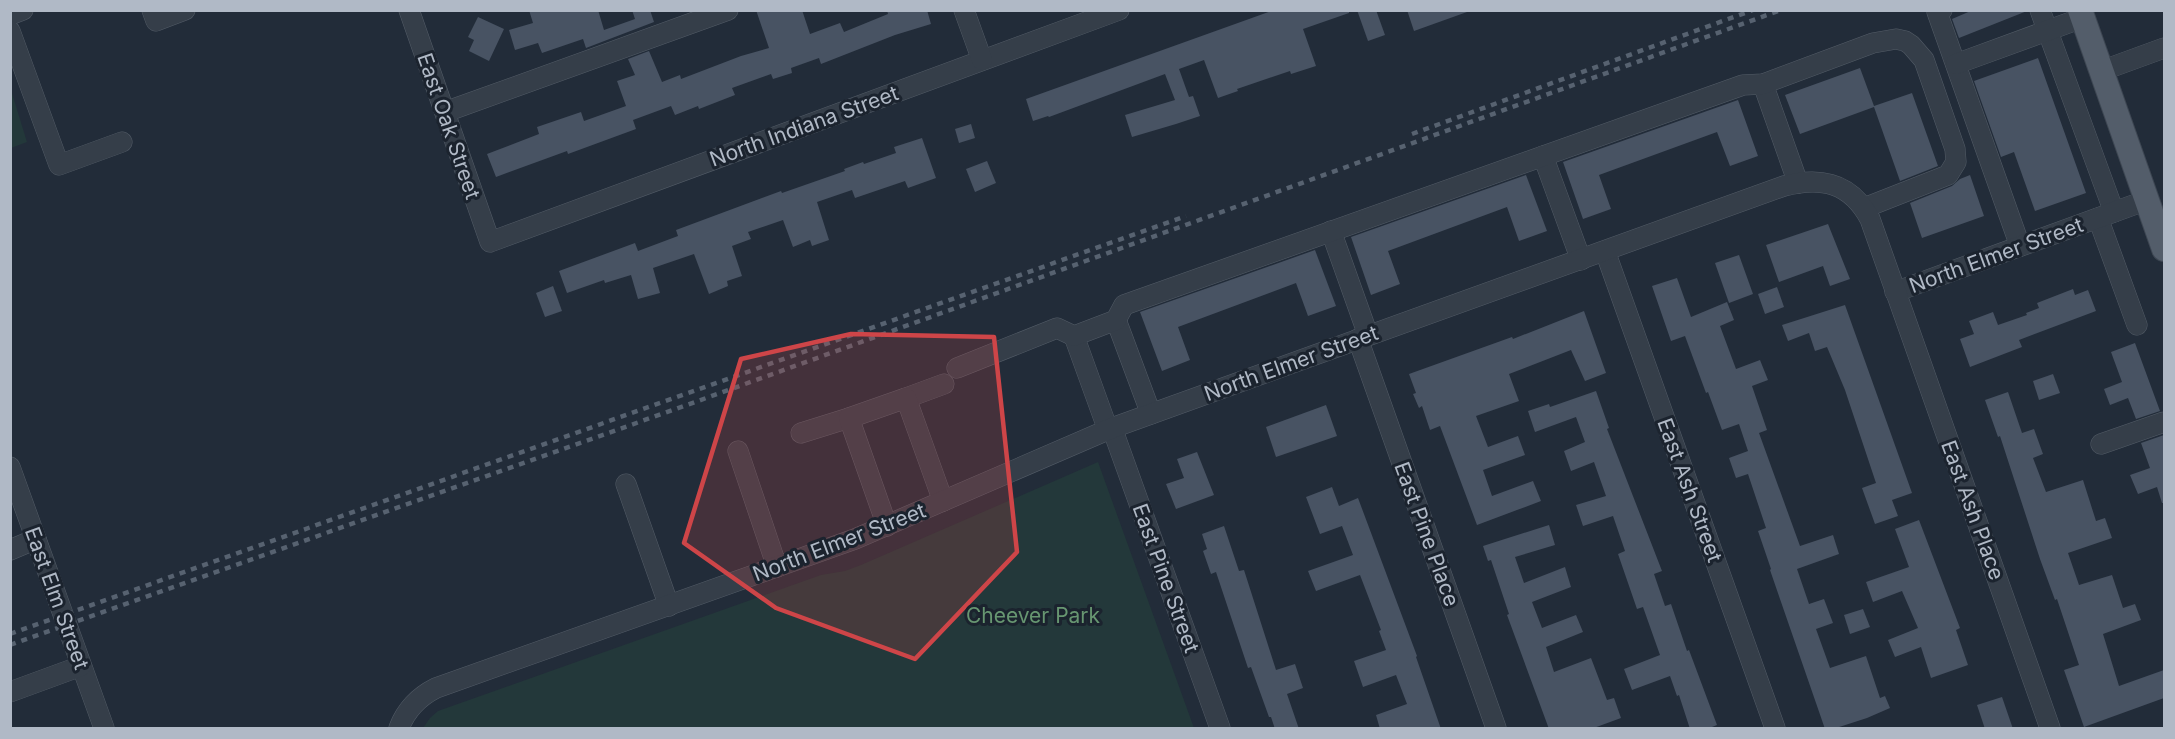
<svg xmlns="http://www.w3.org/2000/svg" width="2175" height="739" font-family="Inter,sans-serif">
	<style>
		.green { fill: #23383a }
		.building { fill: #485363 }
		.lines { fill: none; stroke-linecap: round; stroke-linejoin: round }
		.minor-casing { stroke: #535c67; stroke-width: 21 }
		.major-casing { stroke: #3e4753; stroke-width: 26 }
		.minor { stroke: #353e49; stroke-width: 20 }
		.major { stroke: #535d6a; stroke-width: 24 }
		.rail { stroke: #576270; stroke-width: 4.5; stroke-dasharray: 6 6; stroke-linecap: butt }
		.marked { fill: #ce4548; fill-opacity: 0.2; stroke: #ce4548; stroke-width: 4.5; stroke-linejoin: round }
		.labels { text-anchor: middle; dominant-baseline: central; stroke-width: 6; stroke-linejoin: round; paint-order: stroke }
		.street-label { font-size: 21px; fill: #b0b9c6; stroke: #1b232e }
		.park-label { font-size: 21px; fill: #679671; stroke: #1b232e }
	</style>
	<rect width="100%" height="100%" fill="#222c39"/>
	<g class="green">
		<polygon points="11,90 27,142 11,148 10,148"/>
		<polygon points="1098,462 1194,728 423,728 430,718 438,711 821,575 845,571 861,565"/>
	</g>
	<g class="building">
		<polygon points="529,10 598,10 604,30 635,19 632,10 650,10 654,22 586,48 583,39 542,53 538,43 515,50 509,30 533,23"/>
		<polygon points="756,10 802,10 810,34 840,23 844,32 888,14 887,10 927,10 931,24 895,35 821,64 819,58 791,68 792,73 773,79 771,74 732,88 735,95 699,109 698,106 675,115 671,106 633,120 636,129 568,154 567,151 496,177 487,154 539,134 537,127 581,112 584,121 626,106 617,81 635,75 628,59 649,51 662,82 680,75 681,79 741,56 769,48"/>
		<polygon points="1274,10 1349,10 1349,13 1303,29 1316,66 1291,74 1290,71 1237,89 1238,91 1218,98 1204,60 1179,69 1189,97 1193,96 1200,116 1176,124 1132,137 1125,115 1175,100 1165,74 1049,117 1048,116 1033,121 1026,99"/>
		<polygon points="1357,10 1376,10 1385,35 1368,41"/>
		<polygon points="1407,10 1467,10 1467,12 1414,31"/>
		<polygon points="1973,10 2027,10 2027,11 1959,38 1952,19"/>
		<polygon points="478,17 504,29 489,61 469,51 474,40 468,37"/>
		<polygon points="2038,58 2086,193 2035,211 2014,152 2001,157 1974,81"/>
		<polygon points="1860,68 1874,106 1912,93 1938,166 1900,181 1874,107 1800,134 1785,95"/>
		<polygon points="1738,100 1758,156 1730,166 1717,132 1599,175 1611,209 1583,219 1563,162"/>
		<polygon points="971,124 975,138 959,143 955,129"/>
		<polygon points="922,138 936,178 908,188 905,181 855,198 852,190 817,202 829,240 812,246 810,240 793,247 783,220 748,232 751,239 732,246 742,276 727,281 728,286 709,294 694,254 653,268 660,293 638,299 631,275 605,283 604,280 567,293 559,271 635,243 638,251 678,236 676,230 781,191 782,193 845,171 844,169 863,162 864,164 896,153 894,147"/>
		<polygon points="987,161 996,183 975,192 966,169"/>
		<polygon points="1526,175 1547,231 1519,241 1507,207 1388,251 1400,284 1371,295 1351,237"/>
		<polygon points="1970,175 1984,216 1922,238 1910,203 1952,186 1960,179"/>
		<polygon points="1828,224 1850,279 1830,286 1823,266 1779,282 1766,245"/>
		<polygon points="1315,250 1336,306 1308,316 1296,283 1178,327 1190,360 1162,371 1140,312"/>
		<polygon points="1739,255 1753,294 1729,303 1715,263"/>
		<polygon points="1677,278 1691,317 1727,302 1734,320 1720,326 1736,369 1760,360 1768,380 1752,386 1767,430 1759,433 1800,546 1833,535 1839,554 1797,569 1809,604 1824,599 1833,623 1816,629 1830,668 1866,656 1880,698 1885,696 1890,708 1867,718 1833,729 1825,729 1770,570 1771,569 1758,531 1766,528 1748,474 1736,478 1729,458 1748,451 1739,424 1722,430 1708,392 1706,393 1685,336 1671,341 1652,286"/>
		<polygon points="553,286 562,311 545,317 536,293"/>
		<polygon points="1777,287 1784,307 1765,314 1758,294"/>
		<polygon points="2073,289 2075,295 2088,290 2096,311 2019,340 2022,347 1970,367 1960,339 1974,334 1969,321 1993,312 1998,325 2027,315 2026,313 2039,308 2037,303"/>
		<polygon points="1845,305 1912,493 1892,500 1898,516 1875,524 1862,488 1876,483 1845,390 1827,347 1815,351 1809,333 1788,341 1782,325"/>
		<polygon points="1584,311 1606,373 1585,381 1571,350 1509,374 1519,401 1476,416 1488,447 1518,436 1525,455 1483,470 1492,496 1533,481 1541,501 1477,525 1440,426 1430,430 1422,406 1419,408 1413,394 1416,393 1409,374 1512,337 1513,339"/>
		<polygon points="2135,343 2160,411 2136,419 2128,398 2110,405 2104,389 2122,382 2111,352"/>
		<polygon points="2053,374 2060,393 2039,400 2033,381"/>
		<polygon points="1596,391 1609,428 1607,429 1662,571 1654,574 1665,606 1671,604 1687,651 1689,650 1717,725 1707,729 1690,729 1679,695 1677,696 1670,676 1632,690 1624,669 1660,655 1643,607 1637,609 1618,554 1625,551 1613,516 1583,526 1576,505 1606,496 1594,462 1571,471 1564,451 1585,442 1576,417 1535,432 1528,411 1549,404 1550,407"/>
		<polygon points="2008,392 2022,433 2034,429 2043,454 2033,458 2046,492 2083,480 2096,521 2105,518 2112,538 2068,553 2079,585 2112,575 2123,608 2135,604 2141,620 2103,634 2119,686 2164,670 2164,698 2084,727 2064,670 2079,665 2057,599 2055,600 2040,559 2000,436 1998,437 1985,400"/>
		<polygon points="1326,405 1337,436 1276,457 1266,427"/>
		<polygon points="2164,435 2164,503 2162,503 2157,487 2138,494 2130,475 2150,468 2141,443"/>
		<polygon points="1197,452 1214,495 1176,509 1166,484 1184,478 1177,459"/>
		<polygon points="1332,487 1339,506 1358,498 1417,656 1416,657 1441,729 1380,729 1376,715 1407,704 1396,675 1363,687 1354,661 1386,650 1379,631 1381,630 1360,575 1316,591 1308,571 1353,555 1342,526 1320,534 1306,497"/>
		<polygon points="1919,520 1960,628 1956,630 1968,665 1931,678 1921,647 1895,657 1888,640 1918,628 1902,591 1873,602 1866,582 1909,567 1895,529"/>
		<polygon points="1549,525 1555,545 1515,557 1524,583 1565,567 1571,587 1532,602 1542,628 1576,615 1583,632 1546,647 1554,672 1591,658 1607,700 1614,698 1621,718 1591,729 1549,729 1507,615 1509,614 1491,560 1488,561 1483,546"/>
		<polygon points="1224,526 1239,571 1244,570 1276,670 1295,664 1303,688 1287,694 1299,729 1275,729 1271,717 1269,717 1251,667 1248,668 1216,572 1211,574 1203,551 1207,549 1202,534"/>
		<polygon points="1863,609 1870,627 1850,634 1844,615"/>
		<polygon points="2002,697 2013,729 1985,729 1977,705"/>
	</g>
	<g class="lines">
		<g class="minor-casing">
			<g id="minor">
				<polyline points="152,10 156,21 185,10"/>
				<polyline points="409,10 490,242 1119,10"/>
				<polyline points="964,10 982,60"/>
				<polyline points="1942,10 1937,12 2020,246"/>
				<polyline points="2040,10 2114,212"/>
				<polyline points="10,15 23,10"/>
				<polyline points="10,31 59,165 122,142"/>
				<polyline points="1956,64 2082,18"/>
				<polyline points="2101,71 2164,48"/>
				<polyline points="1763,84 1798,183"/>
				<polyline points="445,112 728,10"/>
				<polyline points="1543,156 1581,260"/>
				<polyline points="2098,218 2137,325"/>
				<polyline points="1331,231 1368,335"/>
				<polyline points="1605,251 1775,728"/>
				<polyline points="1895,292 2147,200"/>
				<polyline points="1116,320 1151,414"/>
				<polyline points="1074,336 1108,430"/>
				<polyline points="1358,339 1496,728"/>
				<polyline points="957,368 1057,328 1074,336 1116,320 1124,305 1743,85 1763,84 1873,43 1896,39 1905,41 1911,45 1924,60 1955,149 1956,162 1948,175 1864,208"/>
				<polyline points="906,398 944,384"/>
				<polyline points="1112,428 1220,728"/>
				<polyline points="801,433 849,418"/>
				<polyline points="2101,444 2164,422"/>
				<polyline points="738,451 777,567"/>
				<polyline points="10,467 104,728"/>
				<polyline points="626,484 669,606"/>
				<polyline points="887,526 849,418 906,398 943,501"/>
				<polyline points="10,550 36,539"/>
				<polyline points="10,692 81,666"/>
				<path d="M399,728C406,710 418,697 436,688L855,539L1112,428L1784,186C1822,176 1851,183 1870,219L2050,728"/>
			</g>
		</g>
		<g class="major-casing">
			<polyline id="major" points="2080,10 2164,249"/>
		</g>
		<use href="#minor" class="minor"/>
		<use href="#major" class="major"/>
		<g class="rail">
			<polyline points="1412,134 1753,10"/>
			<polyline points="10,634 1186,216"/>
			<polyline points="10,645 673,410 1781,10"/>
		</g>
	</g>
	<path class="marked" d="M851,334L994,337L1017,552L915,659L776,608L684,543L741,359Z"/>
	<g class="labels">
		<g class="street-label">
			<text transform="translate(449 126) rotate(71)">East Oak Street</text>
			<text transform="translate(804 126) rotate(-20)">North Indiana Street</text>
			<text transform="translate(1996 255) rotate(-20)">North Elmer Street</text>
			<text transform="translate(1291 363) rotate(-20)">North Elmer Street</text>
			<text transform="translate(1690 490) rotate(70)">East Ash Street</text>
			<text transform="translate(1973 510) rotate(70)">East Ash Place</text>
			<text transform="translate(1427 534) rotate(70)">East Pine Place</text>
			<text transform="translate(839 542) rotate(-21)">North Elmer Street</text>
			<text transform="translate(1166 578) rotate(70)">East Pine Street</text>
			<text transform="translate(57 598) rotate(70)">East Elm Street</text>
		</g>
		<g class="park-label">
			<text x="1033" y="615">Cheever Park</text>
		</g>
	</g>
	<rect width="2175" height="739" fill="none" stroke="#b0b9c6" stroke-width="24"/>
</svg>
